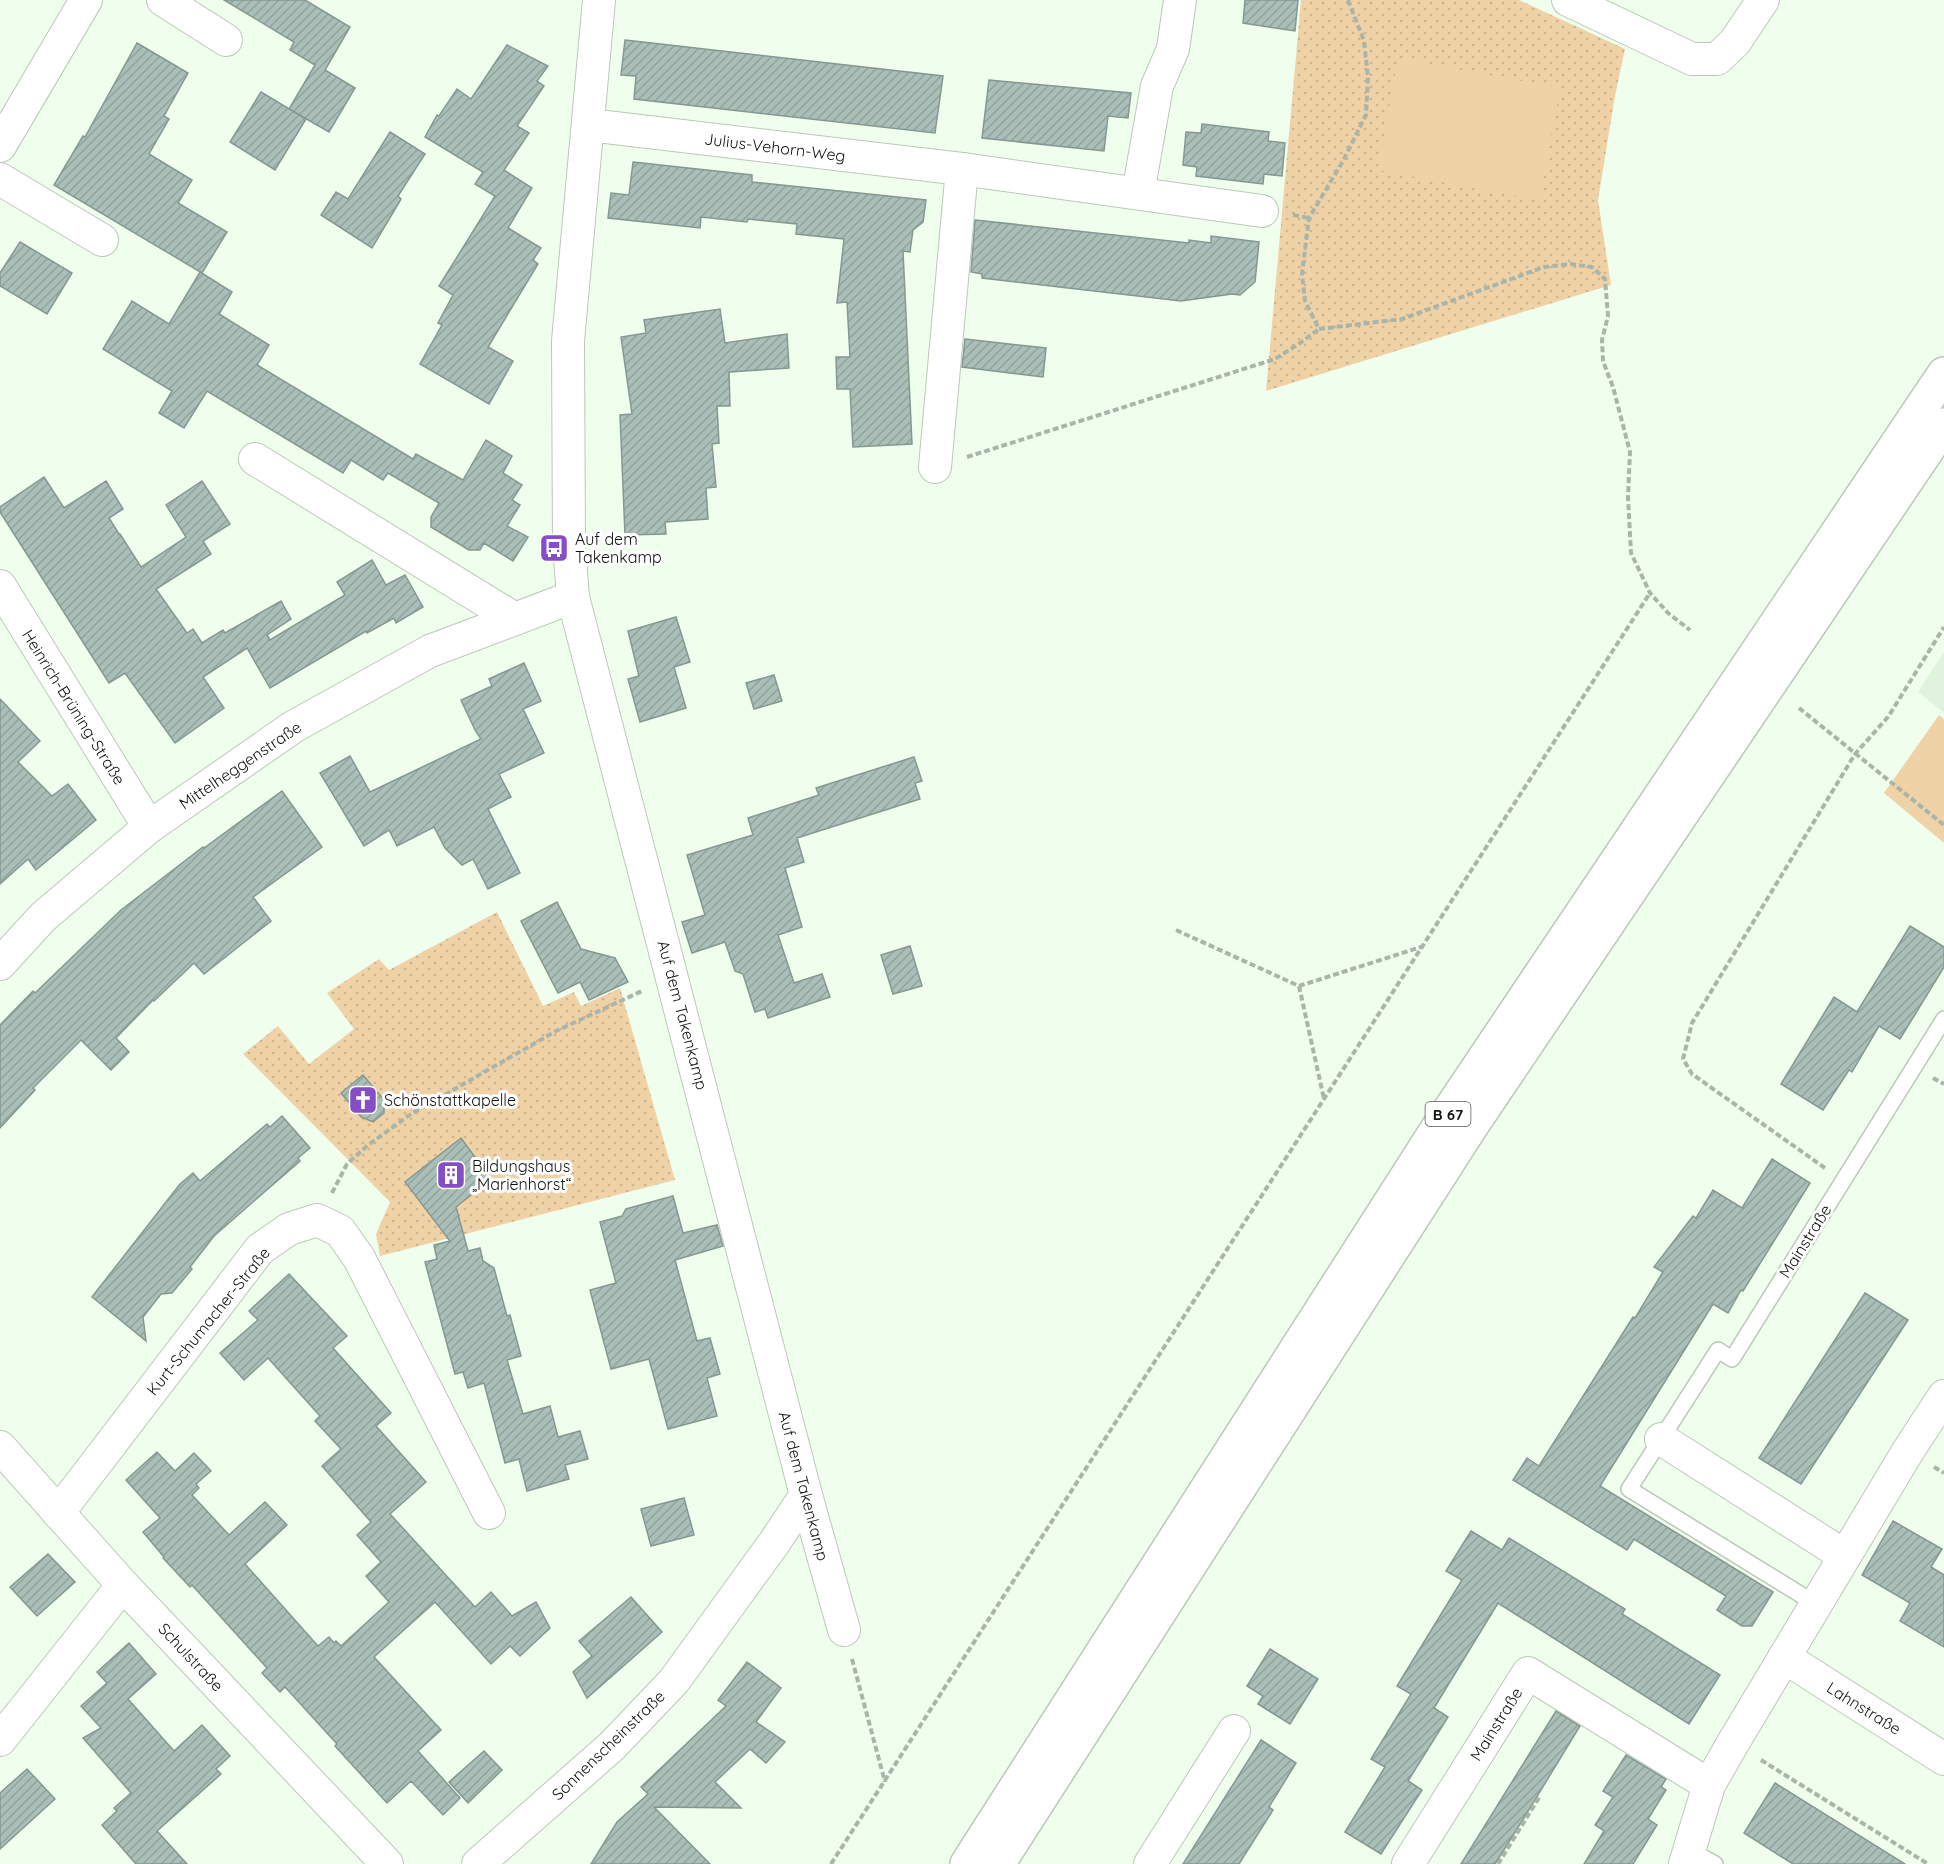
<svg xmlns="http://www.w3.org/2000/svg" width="1944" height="1864" font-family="Quicksand,sans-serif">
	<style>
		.built { fill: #e0f3dd }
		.grass { fill: url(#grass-dots) }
		.park { fill: #f0d2a7 }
		.building { fill: url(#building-hatch); stroke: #849891; stroke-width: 1.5 }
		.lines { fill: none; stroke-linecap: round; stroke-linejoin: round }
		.service-casing { stroke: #bbc8b9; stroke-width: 18 }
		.minor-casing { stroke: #bbc8b9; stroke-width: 34 }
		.trunk-casing { stroke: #bbc8b9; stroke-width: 36 }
		.path { stroke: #aab5a9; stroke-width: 4; stroke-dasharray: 6 3; stroke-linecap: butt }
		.service { stroke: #fff; stroke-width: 15 }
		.minor { stroke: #fff; stroke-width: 32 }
		.trunk { stroke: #fff; stroke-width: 33 }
		.labels { text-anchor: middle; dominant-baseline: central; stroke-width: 6; stroke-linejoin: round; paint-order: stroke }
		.shield { fill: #fff; stroke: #575a56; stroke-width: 1.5 }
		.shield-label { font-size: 15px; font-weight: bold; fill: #0f130e }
		.street-label { font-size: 16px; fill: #0f130e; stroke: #fff }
		.poi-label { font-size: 16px; fill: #0f130e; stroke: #fff; text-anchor: start }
	</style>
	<defs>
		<pattern id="grass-dots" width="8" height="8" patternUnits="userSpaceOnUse" patternTransform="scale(1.5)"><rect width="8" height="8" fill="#f0d2a7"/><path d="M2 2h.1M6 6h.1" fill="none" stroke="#cdb38f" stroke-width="1.8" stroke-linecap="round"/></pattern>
		<pattern id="building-hatch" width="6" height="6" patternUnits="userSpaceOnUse" patternTransform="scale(1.5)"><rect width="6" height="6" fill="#aabfb8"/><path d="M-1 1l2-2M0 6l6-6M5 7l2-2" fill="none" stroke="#91a39d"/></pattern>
	</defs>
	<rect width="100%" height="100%" fill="#f0feee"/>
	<polygon class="built" points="1944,652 1944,713 1918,692"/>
	<g class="grass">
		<polygon points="1301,0 1519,0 1625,49 1615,96 1598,200 1611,285 1266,391"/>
		<polygon points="497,912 543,1006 574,992 581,1006 620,988 675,1180 380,1256 376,1234 390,1202 243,1054 278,1026 309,1064 354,1029 327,993 379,959 389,970"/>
	</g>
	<g class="park">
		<polygon points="1398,58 1560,88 1540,200 1378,170"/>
		<polygon points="1939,715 1944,719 1944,843 1884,793"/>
	</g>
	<g class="building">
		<polygon points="224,0 305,0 350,27 325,70 355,88 329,132 289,109 315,65 290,50 294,42"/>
		<polygon points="1245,0 1298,0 1295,31 1243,23"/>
		<polygon points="625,40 943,76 935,133 634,99 636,76 621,75"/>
		<polygon points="137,43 188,73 164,116 169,119 149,154 192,180 178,203 227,232 202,273 54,185 83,136 85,137"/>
		<polygon points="507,45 548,66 537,81 544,86 517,126 529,133 504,170 532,188 508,228 541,248 533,260 538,264 488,347 513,361 489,404 420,364 442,325 438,323 453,295 439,286 495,196 475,184 483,172 425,137 437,115 439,116 457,89 471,99"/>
		<polygon points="989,80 1131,93 1128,118 1108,116 1104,151 982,138"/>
		<polygon points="261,92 306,119 275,170 230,142"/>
		<polygon points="1202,124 1269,132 1268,141 1285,143 1282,176 1264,174 1263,184 1196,176 1197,167 1183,165 1186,132 1201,133"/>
		<polygon points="390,132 425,154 398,196 401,199 372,248 321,215 336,192 348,199"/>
		<polygon points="633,162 752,175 752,182 926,200 923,222 913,230 910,252 903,251 912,444 853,447 850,389 837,389 836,357 850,357 847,302 837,303 844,239 796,234 797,224 748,219 747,222 701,217 700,228 608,218 611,193 629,195"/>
		<polygon points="975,220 1189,243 1189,240 1211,243 1211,236 1259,242 1255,282 1240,295 1232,294 1181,301 982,278 982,274 971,272"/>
		<polygon points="20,242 72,273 47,314 0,286 0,273"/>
		<polygon points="200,272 232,292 219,314 269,345 257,365 413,459 416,454 463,480 486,440 512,456 503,473 522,485 512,500 520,505 507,526 528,537 513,561 484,543 480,550 469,550 431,527 431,517 439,503 388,473 383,480 351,460 343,473 207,391 184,428 159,413 172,391 103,349 132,301 169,324"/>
		<polygon points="720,309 725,343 787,334 789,368 729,372 730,406 717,406 719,443 712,444 716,487 706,488 708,519 665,522 666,534 625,535 620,415 632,414 621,337 646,333 644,320"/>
		<polygon points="965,339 1046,348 1043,377 962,367"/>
		<polygon points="44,477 64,508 106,481 123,509 109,518 119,534 118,535 120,534 141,567 186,537 166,505 202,481 230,524 203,541 211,554 156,589 187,633 193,629 202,643 223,630 225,633 281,601 291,619 267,635 270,640 345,595 337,582 372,560 386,585 405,575 423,607 396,623 394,618 367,633 366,631 270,688 247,648 203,677 224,708 175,743 125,673 109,683 0,512 0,507"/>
		<polygon points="676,617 690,662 674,667 686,708 640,722 628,679 639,676 628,631"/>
		<polygon points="524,663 541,701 523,709 544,753 499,774 511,797 488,809 520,873 488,889 473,859 462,865 445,848 434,827 397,846 389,830 364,846 320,773 350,756 370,792 481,739 475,730 461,700 492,686 489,679"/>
		<polygon points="774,675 782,701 754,709 746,683"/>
		<polygon points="0,699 40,741 18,762 52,796 68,784 96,820 36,870 28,859 0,884"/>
		<polygon points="914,757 922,781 915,783 920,799 797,838 804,862 785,868 802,927 778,935 794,983 822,974 830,997 768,1018 765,1009 755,1012 743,974 735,971 725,942 692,953 682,922 705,915 687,855 753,835 748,818 819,795 816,788"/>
		<polygon points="282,791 322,847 253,897 271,921 204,974 194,963 154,1001 153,1000 116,1038 129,1052 111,1070 81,1040 33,1088 35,1090 0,1128 0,1025 33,991 35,993 121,910 203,847 204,848"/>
		<polygon points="557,902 581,949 615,958 628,982 589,1000 580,982 558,993 521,921"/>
		<polygon points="1910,926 1944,947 1944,967 1900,1039 1879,1026 1852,1072 1849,1070 1823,1110 1781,1084 1834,997 1857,1012"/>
		<polygon points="910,946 922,986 893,994 881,955"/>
		<polygon points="363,1075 384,1100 384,1113 373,1122 361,1117 341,1093"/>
		<polygon points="282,1116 310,1148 298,1158 300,1161 214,1236 190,1267 192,1269 172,1293 161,1294 143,1317 146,1341 92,1297 180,1184 193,1173 200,1181 267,1124 270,1127"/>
		<polygon points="461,1138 491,1179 456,1207 468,1251 480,1248 483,1261 494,1268 507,1316 510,1315 521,1356 507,1360 523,1414 550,1406 558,1437 580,1431 588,1459 565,1465 569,1479 527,1491 519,1459 505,1463 484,1383 468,1388 463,1372 455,1374 425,1262 437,1259 434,1245 450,1241 405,1182"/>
		<polygon points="1772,1159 1810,1183 1743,1291 1741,1290 1728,1313 1713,1304 1600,1486 1773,1592 1752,1626 1742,1626 1717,1610 1726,1596 1634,1539 1627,1550 1513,1480 1527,1458 1539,1466 1633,1317 1635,1318 1663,1272 1654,1267 1693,1216 1696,1218 1713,1190 1742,1208"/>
		<polygon points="673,1196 683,1233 717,1225 723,1246 675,1260 697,1341 710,1338 720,1374 707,1378 717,1416 668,1429 649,1359 611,1369 590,1290 616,1283 600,1222 622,1216 626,1209"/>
		<polygon points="289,1274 347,1336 333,1348 391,1413 376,1426 426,1482 390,1514 475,1607 491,1592 512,1616 536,1602 550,1628 520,1656 510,1646 491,1664 435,1602 374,1657 441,1730 418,1751 460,1798 443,1815 411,1781 387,1803 335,1746 337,1744 285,1687 280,1692 262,1673 267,1668 192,1585 190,1587 163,1558 164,1557 143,1532 160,1518 126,1480 157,1452 175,1471 194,1453 211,1471 196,1484 199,1488 192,1495 229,1535 265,1502 287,1525 245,1564 318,1646 329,1637 334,1643 336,1641 341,1646 389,1602 366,1576 381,1562 357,1535 371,1522 322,1466 341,1449 315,1421 320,1416 268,1358 244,1380 220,1353 258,1320 249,1311"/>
		<polygon points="1865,1293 1908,1320 1801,1484 1759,1458"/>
		<polygon points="684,1498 694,1535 651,1546 641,1509"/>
		<polygon points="1893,1521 1942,1549 1931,1567 1944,1575 1944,1647 1900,1621 1910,1603 1862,1575"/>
		<polygon points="1471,1531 1502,1550 1509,1538 1625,1609 1622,1614 1720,1675 1689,1724 1498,1603 1434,1708 1448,1717 1408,1781 1422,1790 1381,1854 1345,1832 1385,1767 1371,1759 1411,1694 1397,1686 1462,1580 1446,1571"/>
		<polygon points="48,1554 75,1582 37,1616 10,1587"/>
		<polygon points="631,1597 662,1632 587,1698 573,1672 592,1656 579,1641"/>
		<polygon points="129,1643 156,1674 128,1699 174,1751 202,1725 230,1756 216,1769 221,1774 157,1831 187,1864 136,1864 102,1825 117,1811 114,1808 131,1793 83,1738 101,1728 81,1706 107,1683 97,1672"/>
		<polygon points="1270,1649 1318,1679 1290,1724 1258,1704 1263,1696 1247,1686"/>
		<polygon points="747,1662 781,1688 756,1722 785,1742 766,1763 750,1749 715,1782 741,1808 654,1807 710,1864 591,1864 617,1822 648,1794 641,1787 726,1706 718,1700"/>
		<polygon points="1556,1711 1580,1726 1522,1821 1495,1864 1461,1864"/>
		<polygon points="1261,1740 1296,1763 1269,1807 1273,1810 1239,1864 1183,1864"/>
		<polygon points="484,1751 502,1770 468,1803 449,1782"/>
		<polygon points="1626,1755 1666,1779 1661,1787 1666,1790 1648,1819 1657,1825 1633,1864 1584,1864 1604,1831 1595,1825 1613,1797 1603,1791"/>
		<polygon points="27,1769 55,1799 0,1849 0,1793"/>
		<polygon points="1775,1783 1905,1864 1793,1864 1744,1833"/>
	</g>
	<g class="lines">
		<g class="service-casing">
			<g id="service">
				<polyline points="1816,1604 1629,1489 1718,1350 1732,1359 1944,1019"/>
				<polyline points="1688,1849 1715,1864"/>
			</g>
		</g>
		<g class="minor-casing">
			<g id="minor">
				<polyline points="163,0 226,40"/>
				<polyline points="599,0 568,341 569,546 573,597 806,1495 844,1630"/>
				<polyline points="1568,0 1692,59 1717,59 1735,42 1763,0"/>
				<polyline points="589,125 962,169 1262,211"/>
				<polyline points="0,146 86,0"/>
				<polyline points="0,179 102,240"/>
				<polyline points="1138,193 1157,86 1173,49 1180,0"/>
				<polyline points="255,459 515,619"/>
				<polyline points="935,467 962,169"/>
				<polyline points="0,586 149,827"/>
				<polyline points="0,964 43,917 149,827 293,727 430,651 573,597"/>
				<polyline points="1661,1439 1845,1556"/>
				<polyline points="0,1447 123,1585 387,1864"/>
				<polyline points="58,1513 260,1249 289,1229 317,1220 340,1231 359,1258 489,1513"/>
				<polyline points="1784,1657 1944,1759"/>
				<polyline points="0,1740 123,1585"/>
				<polyline points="478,1864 612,1746 674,1681 774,1543 806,1495"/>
				<polyline points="1150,1864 1234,1731"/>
				<polyline points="1408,1864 1528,1673 1709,1785"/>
				<polyline points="1685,1864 1709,1785 1733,1743 1908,1451 1944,1396"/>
			</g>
		</g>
		<g class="trunk-casing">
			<g id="trunk">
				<polyline points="967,1864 1445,1117 1944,374"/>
				<polyline points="998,1864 1470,1128 1944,425"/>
			</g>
		</g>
		<g class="path">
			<polyline points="1348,0 1364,41 1368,77 1366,115 1343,161 1309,218 1302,274 1305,301 1319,329 1402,319 1544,267 1571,264 1592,267 1605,279 1608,316 1602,340 1603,361 1613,387 1630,452 1628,497 1631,553 1650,593 1668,613 1690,630"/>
			<polyline points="1293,215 1309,218"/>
			<polyline points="967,457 1275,359 1300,343 1319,329"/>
			<polyline points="1799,708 1944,825"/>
			<polyline points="1176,930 1299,986 1421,947"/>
			<polyline points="1299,986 1324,1099"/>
			<polyline points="1933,1078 1944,1084"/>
			<polyline points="1825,1168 1692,1074 1683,1059 1692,1023 1855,754 1888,717 1944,627"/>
			<polyline points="332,1193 347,1164 368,1145 411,1114 556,1031 642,991"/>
			<polyline points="1934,1467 1944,1473"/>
			<polyline points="852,1659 885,1782"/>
			<polyline points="1761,1760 1928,1864"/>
			<polyline points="831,1864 1650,593"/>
			<polyline points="1498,1864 1540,1796"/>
		</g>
		<use href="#service" class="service"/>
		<use href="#minor" class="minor"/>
		<use href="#trunk" class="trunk"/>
	</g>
	<defs>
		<g id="bus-square" transform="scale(1.5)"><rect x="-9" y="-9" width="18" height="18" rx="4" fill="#854ec5" stroke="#fff"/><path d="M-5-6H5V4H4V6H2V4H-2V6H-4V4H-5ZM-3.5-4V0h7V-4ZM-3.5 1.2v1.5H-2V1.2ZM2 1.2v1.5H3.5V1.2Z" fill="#fff"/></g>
		<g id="church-square" transform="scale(1.5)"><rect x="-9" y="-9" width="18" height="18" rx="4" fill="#854ec5" stroke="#fff"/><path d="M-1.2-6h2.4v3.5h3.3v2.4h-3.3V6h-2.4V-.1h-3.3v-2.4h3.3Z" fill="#fff"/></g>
		<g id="building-square" transform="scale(1.5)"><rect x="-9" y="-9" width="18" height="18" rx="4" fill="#854ec5" stroke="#fff"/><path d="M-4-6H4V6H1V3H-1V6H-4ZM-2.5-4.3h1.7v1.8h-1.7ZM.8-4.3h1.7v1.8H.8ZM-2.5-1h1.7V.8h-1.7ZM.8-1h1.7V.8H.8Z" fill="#fff"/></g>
	</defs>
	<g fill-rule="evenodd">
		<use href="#bus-square" x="554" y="548"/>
		<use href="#church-square" x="363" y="1100"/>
		<use href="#building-square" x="451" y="1175"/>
	</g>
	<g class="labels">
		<rect class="shield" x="1425.5" y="1102" width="45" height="24" rx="4.5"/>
		<g class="shield-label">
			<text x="1448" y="1114">B 67</text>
		</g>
		<g class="street-label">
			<text transform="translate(775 147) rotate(7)">Julius-Vehorn-Weg</text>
			<text transform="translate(74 707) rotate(58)">Heinrich-Brüning-Straße</text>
			<text transform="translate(240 765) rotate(-34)">Mittelheggenstraße</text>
			<text transform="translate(683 1015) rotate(75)">Auf dem Takenkamp</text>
			<text transform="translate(1805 1241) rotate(-58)">Mainstraße</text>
			<text transform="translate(208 1321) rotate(-51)">Kurt-Schumacher-Straße</text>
			<text transform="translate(804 1486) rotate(75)">Auf dem Takenkamp</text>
			<text transform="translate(191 1657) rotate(47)">Schulstraße</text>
			<text transform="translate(1864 1708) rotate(32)">Lahnstraße</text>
			<text transform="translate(1496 1724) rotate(-58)">Mainstraße</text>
			<text transform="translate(608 1745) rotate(-44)">Sonnenscheinstraße</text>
		</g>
		<g class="poi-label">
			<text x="575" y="539">Auf dem<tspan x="575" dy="18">Takenkamp</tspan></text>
			<text x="384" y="1100">Schönstattkapelle</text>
			<text x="472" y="1166">Bildungshaus<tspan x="472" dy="18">„Marienhorst“</tspan></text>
		</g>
	</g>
</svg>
